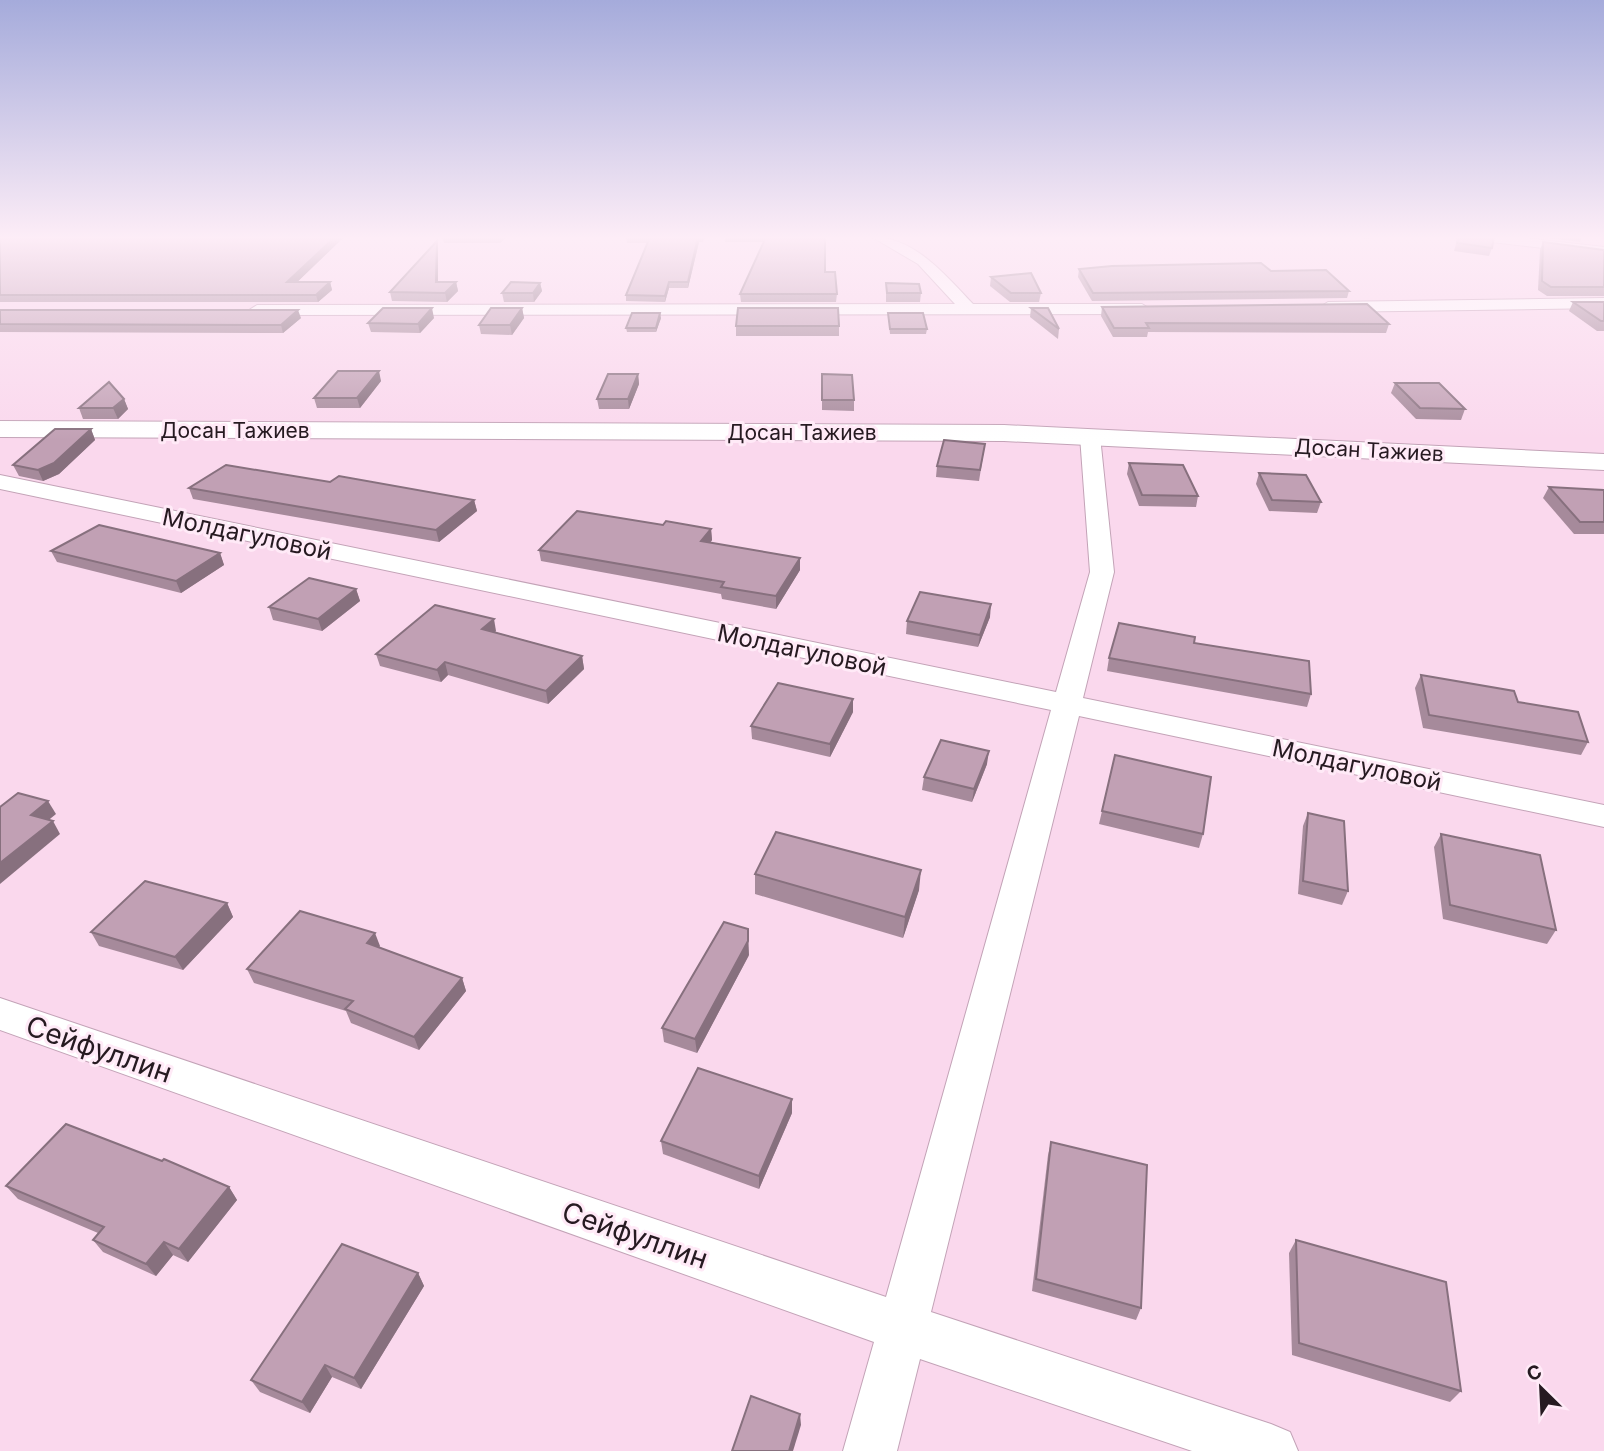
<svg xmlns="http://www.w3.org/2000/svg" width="1604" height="1451" font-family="Inter,sans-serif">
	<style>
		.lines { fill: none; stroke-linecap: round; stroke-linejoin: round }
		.street-casing { stroke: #c3a3b7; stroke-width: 2 }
		.secondary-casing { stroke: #c3a3b7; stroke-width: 2 }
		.street { fill: #fff; fill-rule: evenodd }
		.secondary { fill: #fff; fill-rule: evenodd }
		.wall { fill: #a68a9b }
		.shaded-wall { fill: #87707e }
		.building { fill: #c1a0b4; stroke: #87707e; stroke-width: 2 }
		.labels { text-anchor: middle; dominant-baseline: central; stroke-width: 6; stroke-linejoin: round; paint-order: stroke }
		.far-street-label { font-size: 21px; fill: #261a21; stroke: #ffeaf7 }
		.street-label { font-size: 24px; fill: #261a21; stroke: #ffeaf7 }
		.near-street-label { font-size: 28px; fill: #261a21; stroke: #ffeaf7 }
	</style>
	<rect width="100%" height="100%" fill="#fad8ed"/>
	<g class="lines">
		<g class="street-casing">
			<g id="street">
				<path d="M872,237C915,237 945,275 973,304H1142L1150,309L1142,314L257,315L249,310L257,305L955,304L918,264Z"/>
				<polygon points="1477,237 1514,237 1604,247 1604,255 1483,241"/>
				<polygon points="1604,298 1604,308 1328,312 1320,307 1328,302"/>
				<polygon points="1090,430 1097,432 1100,436 1114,572 1083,698 1604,805 1604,827 1079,716 931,1312 1271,1424 1290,1432 1298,1451 1192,1451 920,1359 897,1451 843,1451 874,1342 0,1030 0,998 886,1297 1051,710 0,489 0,475 1056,692 1090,572 1080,436 1083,432"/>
			</g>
		</g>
		<g class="secondary-casing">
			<polygon id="secondary" points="0,421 1004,425 1604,454 1604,470 1004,441 0,437"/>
		</g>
		<use href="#street" class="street"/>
		<use href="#secondary" class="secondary"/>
	</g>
	<g class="wall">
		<polygon points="0,237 344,237 297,282 330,282 332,290 318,302 0,302"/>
		<polygon points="442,237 506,237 500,243 444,243"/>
		<polygon points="626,237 705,237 703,242 699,242 688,288 669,288 665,302 626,301 626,295 647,243 627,243"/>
		<polygon points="725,237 825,237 825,272 837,294 836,302 741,302 740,294 764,242 725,242"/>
		<polygon points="1351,237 1371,237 1370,239"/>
		<polygon points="1458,237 1494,237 1492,248 1489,256 1454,251"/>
		<polygon points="1541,237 1582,237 1580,242"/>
		<polygon points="1543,242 1604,250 1604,296 1547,296 1538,290 1540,250"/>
		<polygon points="438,249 438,282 456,282 458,291 447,302 392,301 390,292"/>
		<polygon points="1079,269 1271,271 1349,291 1347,298 1092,301 1078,277"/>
		<polygon points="991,277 1041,293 1039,302 1010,302 990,286"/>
		<polygon points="540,283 542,291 534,302 504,302 502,293"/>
		<polygon points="886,283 921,293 920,302 886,302"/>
		<polygon points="1573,302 1604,302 1604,331 1597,331 1569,311"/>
		<polygon points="1102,307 1389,324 1386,333 1148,332 1147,337 1113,337 1101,316"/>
		<polygon points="522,308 524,318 512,335 481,334 479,325"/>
		<polygon points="1031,308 1059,329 1058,339 1030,317"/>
		<polygon points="0,310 301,318 283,333 0,332"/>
		<polygon points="888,313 927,329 926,334 890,334"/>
		<polygon points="434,318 420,333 371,332 368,323"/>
		<polygon points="661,318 656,332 627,332 626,328"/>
		<rect x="736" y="326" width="103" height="10"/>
		<polygon points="638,374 639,384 629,409 599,409 597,399"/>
		<polygon points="822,374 854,400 854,411 822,410"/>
		<polygon points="381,381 360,408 317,408 314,398"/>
		<polygon points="1395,383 1465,409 1461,420 1416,419 1391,393"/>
		<polygon points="124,399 128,409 118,419 83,419 79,408"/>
		<polygon points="91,429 95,440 59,474 43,481 19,476 13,465"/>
		<polygon points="985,444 979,481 936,477 937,466"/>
		<polygon points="1129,463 1198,496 1196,507 1139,506 1127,474"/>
		<polygon points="1259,473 1321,502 1317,513 1269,511 1256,484"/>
		<polygon points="330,482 474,500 477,511 439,542 193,499 189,488"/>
		<polygon points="1549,487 1604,490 1604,534 1574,534 1543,498"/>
		<polygon points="663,525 711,529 712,540 710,543 800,570 776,609 722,599 721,594 541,561 539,550"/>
		<polygon points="51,551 220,553 224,565 181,593 57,562"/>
		<polygon points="356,589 360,601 322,631 273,620 269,607"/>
		<polygon points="990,617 978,647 906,634 907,621"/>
		<polygon points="496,631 495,632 582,656 584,669 548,704 448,675 441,682 380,666 376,654"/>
		<polygon points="1194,643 1311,694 1307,707 1107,671 1109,658"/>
		<polygon points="1421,675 1518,702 1588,742 1581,755 1423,728 1415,688"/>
		<polygon points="853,712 830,757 752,739 751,726"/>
		<polygon points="1115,755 1203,834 1199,848 1099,824"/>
		<polygon points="987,764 972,802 922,790 924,777"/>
		<polygon points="1308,813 1348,891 1342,905 1298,894 1303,826"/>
		<polygon points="1441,834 1556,930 1547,944 1443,919 1434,847"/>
		<polygon points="755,874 919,890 903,938 755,894"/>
		<polygon points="227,903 233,917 183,970 99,946 91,932"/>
		<polygon points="380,946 379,947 462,978 466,991 419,1050 351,1023 346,1011 254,983 247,969"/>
		<polygon points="749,955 697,1053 664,1042 662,1028"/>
		<polygon points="792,1113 759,1189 663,1154 661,1141"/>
		<polygon points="1051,1142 1141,1308 1136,1320 1032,1291 1048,1155"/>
		<polygon points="6,1186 229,1187 237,1200 188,1262 173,1255 156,1276 103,1252 93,1240 98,1233 18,1199"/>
		<polygon points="1296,1240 1461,1391 1450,1402 1292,1355 1289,1253"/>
		<polygon points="418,1273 424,1286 361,1389 332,1377 310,1413 260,1392 251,1380"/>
	</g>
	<g class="shaded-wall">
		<polygon points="335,237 344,237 289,290 287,282"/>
		<polygon points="499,237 506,237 500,243"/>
		<polygon points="698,237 699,242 688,288 688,282"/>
		<polygon points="437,241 438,249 438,290 436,282"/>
		<polygon points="330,282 332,290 318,302 316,295"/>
		<polygon points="456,282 458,291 447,302 445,293"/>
		<polygon points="669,282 669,288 665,302 665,296"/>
		<polygon points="540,283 542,291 534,302 533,293"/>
		<polygon points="432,308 434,318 420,333 418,324"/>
		<polygon points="522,308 524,318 512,335 510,325"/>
		<polygon points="298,310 301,318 283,333 281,325"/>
		<polygon points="660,313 661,318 656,332 656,328"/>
		<polygon points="379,371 381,381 360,408 357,398"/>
		<polygon points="638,374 639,384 629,409 628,399"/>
		<polygon points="124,399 128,409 118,419 113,408"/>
		<polygon points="91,429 95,440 59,474 43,481 38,470"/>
		<polygon points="474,500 477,511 439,542 436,530"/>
		<polygon points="711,529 712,540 702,553 701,541"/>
		<polygon points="220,553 224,565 181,593 176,581"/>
		<polygon points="800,558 800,570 776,609 776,596"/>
		<polygon points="356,589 360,601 322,631 318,619"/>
		<polygon points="991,604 990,617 978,647 980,635"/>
		<polygon points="494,619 496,631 485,641 482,629"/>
		<polygon points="582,656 584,669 548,704 546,691"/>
		<polygon points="445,662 448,675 441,682 437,670"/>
		<polygon points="853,699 853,712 830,757 830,744"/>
		<polygon points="989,751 987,764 972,802 974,789"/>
		<polygon points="48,801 56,814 39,828 31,815"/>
		<polygon points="53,821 60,834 0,884 0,863"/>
		<polygon points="921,870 919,890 903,938 905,917"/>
		<polygon points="227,903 233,917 183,970 175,957"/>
		<polygon points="748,929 749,955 697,1053 695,1039"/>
		<polygon points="375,933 380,946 372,956 367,943"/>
		<polygon points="462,978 466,991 419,1050 414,1037"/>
		<polygon points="792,1099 792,1113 759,1189 759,1176"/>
		<polygon points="229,1187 237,1200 188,1262 179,1249"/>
		<polygon points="164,1242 173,1255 156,1276 146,1264"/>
		<polygon points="418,1273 424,1286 361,1389 354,1378"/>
		<polygon points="325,1365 332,1377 310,1413 302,1402"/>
		<polygon points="800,1414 801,1425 793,1451 789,1451"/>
	</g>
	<g class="building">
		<polygon points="0,237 335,237 287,282 330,282 316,295 0,295"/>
		<polygon points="626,237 698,237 688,282 669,282 665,296 626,295 650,237"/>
		<polygon points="766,237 825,237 825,272 835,272 837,294 740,294"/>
		<polygon points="1458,237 1494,237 1492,248 1457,243"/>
		<polygon points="437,241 436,282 456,282 445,293 390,292"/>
		<polygon points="1543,242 1604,250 1604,287 1551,287 1542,281"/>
		<polygon points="1261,263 1271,271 1326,270 1349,291 1093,293 1079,269 1112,266"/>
		<polygon points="1031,273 1041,293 1011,293 991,277"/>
		<polygon points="511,282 540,283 533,293 502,293"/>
		<polygon points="886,283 919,284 921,293 887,293"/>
		<polygon points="1573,302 1604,302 1604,321 1601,321"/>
		<polygon points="1367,304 1389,324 1146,323 1149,328 1114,328 1102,307"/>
		<polygon points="383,308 432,308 418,324 368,323"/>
		<polygon points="491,308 522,308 510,325 479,325"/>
		<polygon points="738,308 838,308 839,326 736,326"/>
		<polygon points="1031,308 1048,308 1059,329"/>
		<polygon points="0,310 298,310 281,325 0,324"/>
		<polygon points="632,313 660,313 656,328 626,328"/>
		<polygon points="888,313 923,313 927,329 890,329"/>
		<polygon points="338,371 379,371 357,398 314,398"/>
		<polygon points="608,374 638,374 628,399 597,399"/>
		<polygon points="822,374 852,375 854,400 822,400"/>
		<polygon points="109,382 124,399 113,408 79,408"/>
		<polygon points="1395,383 1439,383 1465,409 1420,408"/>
		<polygon points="55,429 91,429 54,463 38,470 13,465"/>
		<polygon points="944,440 985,444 980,470 937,466"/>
		<polygon points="1129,463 1183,465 1198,496 1142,495"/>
		<polygon points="226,465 330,482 339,476 474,500 436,530 189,488"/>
		<polygon points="1259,473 1306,475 1321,502 1272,500"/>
		<polygon points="1549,487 1604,490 1604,522 1580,522"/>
		<polygon points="577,511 663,525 666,521 711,529 701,541 800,558 776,596 721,587 724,582 539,550"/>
		<polygon points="99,525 220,553 176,581 51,551"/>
		<polygon points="309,578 356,589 318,619 269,607"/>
		<polygon points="920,592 991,604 980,635 907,621"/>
		<polygon points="435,605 494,619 482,629 582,656 546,691 445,662 437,670 376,654"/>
		<polygon points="1119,623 1195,637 1194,643 1309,661 1311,694 1109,658"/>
		<polygon points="1421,675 1514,691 1518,702 1578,712 1588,742 1429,715"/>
		<polygon points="778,683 853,699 830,744 751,726"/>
		<polygon points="941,740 989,751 974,789 924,777"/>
		<polygon points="1115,755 1211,777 1203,834 1102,811"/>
		<polygon points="18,793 48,801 31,815 53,821 0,863 0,807"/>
		<polygon points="1308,813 1344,821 1348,891 1303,881"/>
		<polygon points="776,832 921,870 905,917 755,874"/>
		<polygon points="1441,834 1540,855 1556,930 1450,905"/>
		<polygon points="145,881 227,903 175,957 91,932"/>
		<polygon points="300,911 375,933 367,943 462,978 414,1037 345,1009 353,1001 247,969"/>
		<polygon points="724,922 748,929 748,941 695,1039 662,1028"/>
		<polygon points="698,1068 792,1099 759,1176 661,1141"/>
		<polygon points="66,1124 162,1161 164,1159 229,1187 179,1249 164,1242 146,1264 93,1240 104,1227 6,1186"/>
		<polygon points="1051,1142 1147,1165 1141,1308 1036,1279"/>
		<polygon points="1296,1240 1446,1282 1461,1391 1299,1343"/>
		<polygon points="342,1244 418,1273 354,1378 325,1365 302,1402 251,1380"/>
		<polygon points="751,1396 800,1414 789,1451 732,1451"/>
	</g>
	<linearGradient id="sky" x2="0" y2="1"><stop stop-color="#a5abdb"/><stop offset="0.54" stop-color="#fdedf7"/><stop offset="1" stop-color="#fdedf7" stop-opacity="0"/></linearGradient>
	<rect width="1604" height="440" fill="url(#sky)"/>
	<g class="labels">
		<g class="far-street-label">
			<text x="235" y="430">Досан Тажиев</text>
			<text x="802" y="432">Досан Тажиев</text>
			<text transform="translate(1369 450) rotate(3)">Досан Тажиев</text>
		</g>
		<g class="street-label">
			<text transform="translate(247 534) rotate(12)">Молдагуловой</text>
			<text transform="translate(802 650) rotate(12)">Молдагуловой</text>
			<text transform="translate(1357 765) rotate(12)">Молдагуловой</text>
		</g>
		<g class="near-street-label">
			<text transform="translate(99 1049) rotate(19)">Сейфуллин</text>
			<text transform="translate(635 1235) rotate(19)">Сейфуллин</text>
		</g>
	</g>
	<g transform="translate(1541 1388) rotate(336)" stroke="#ffeaf7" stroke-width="5" paint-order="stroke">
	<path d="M0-5L12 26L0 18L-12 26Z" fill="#261a21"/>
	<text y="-10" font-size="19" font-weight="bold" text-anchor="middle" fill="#261a21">С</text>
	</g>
</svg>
